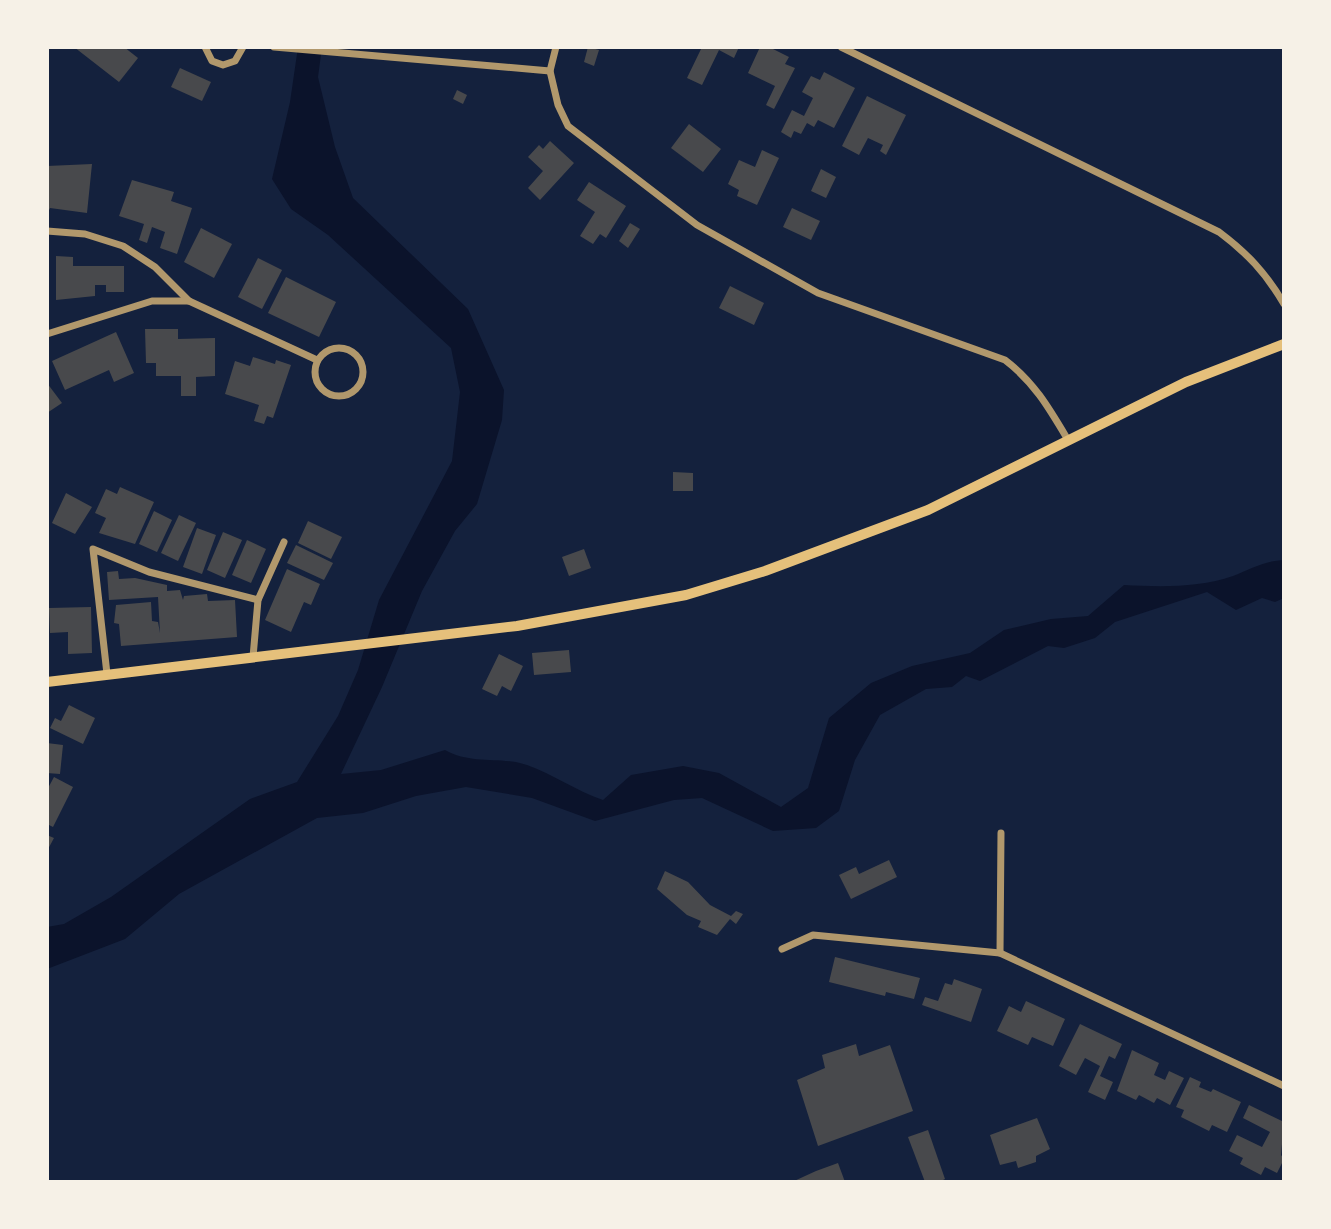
<svg xmlns="http://www.w3.org/2000/svg" width="1331" height="1229" font-family="Overpass,sans-serif">
	<style>
		.water { fill: #0b132b }
		.building { fill: #48494c }
		.lines { fill: none; stroke-linecap: round; stroke-linejoin: round }
		.minor { stroke: #b1986c; stroke-width: 7 }
		.secondary { stroke: #e5c07b; stroke-width: 10 }
	</style>
	<rect width="100%" height="100%" fill="#14213d"/>
	<path class="water" d="M298,47H322L318,77L335,147L353,198L468,309L504,390L502,420L477,504L455,531L422,591L382,687L341,774L381,770L445,750C471,765 500,756 527,765C553,774 576,791 603,800L631,775L683,766L719,773L781,807L808,788L829,718L871,683L912,666L970,653L1004,630L1051,619L1088,616L1124,585C1159,587 1199,588 1233,576C1251,569 1263,561 1284,560V598L1275,602L1262,598L1236,610L1207,592L1115,622L1095,638L1064,648L1048,646L980,681L966,676L952,687L926,689L880,715L855,760L839,811L816,828L773,831L702,798L674,800L595,821L532,798L466,787L416,796L363,813L317,818L179,894L125,939L47,969V927L64,924L111,897L250,799L297,782L338,716L358,670L379,600L452,461L460,392L451,348L328,235L291,209L272,179L290,102Z"/>
	<g class="building">
		<polygon points="74,47 124,47 138,58 119,82"/>
		<polygon points="588,47 599,50 594,66 584,62"/>
		<polygon points="702,47 739,47 734,58 719,50 702,85 687,78"/>
		<polygon points="760,47 769,47 789,57 785,64 795,68 774,109 766,105 775,86 748,73"/>
		<polygon points="180,68 211,82 202,101 171,87"/>
		<polygon points="824,72 855,88 834,128 818,120 814,127 807,123 801,134 794,131 791,138 781,132 792,110 804,116 813,98 802,92 811,76 820,80"/>
		<polygon points="457,90 467,95 463,104 453,99"/>
		<polygon points="867,96 906,115 886,155 880,151 883,145 868,138 859,155 842,146"/>
		<polygon points="689,124 721,149 703,172 671,148"/>
		<polygon points="550,141 574,163 540,200 528,188 543,171 528,157 539,145 543,149"/>
		<polygon points="762,150 779,158 757,205 737,196 739,190 728,184 739,160 755,167"/>
		<polygon points="92,164 87,213 50,208 47,215 47,166"/>
		<polygon points="821,169 836,177 826,198 811,191"/>
		<polygon points="132,180 174,192 171,201 192,208 177,254 160,248 165,232 152,227 147,243 139,240 144,224 119,216"/>
		<polygon points="589,182 626,206 606,238 600,234 593,244 580,236 595,212 577,200"/>
		<polygon points="792,208 820,221 811,240 783,227"/>
		<polygon points="630,223 640,229 628,248 619,241"/>
		<polygon points="201,228 232,244 214,278 184,262"/>
		<polygon points="56,256 73,257 73,266 124,266 124,292 106,292 106,285 95,285 95,296 56,300"/>
		<polygon points="258,258 282,270 262,309 238,297"/>
		<polygon points="286,277 336,302 319,337 268,313"/>
		<polygon points="730,286 764,303 754,325 719,308"/>
		<polygon points="145,329 178,329 178,339 215,338 215,376 196,377 196,396 181,396 181,376 156,376 156,363 146,363"/>
		<polygon points="116,332 134,373 114,382 109,370 65,390 52,361"/>
		<polygon points="253,357 275,364 276,360 291,365 273,418 267,416 264,424 254,421 259,405 225,394 235,361 250,366"/>
		<polygon points="47,383 62,403 47,413"/>
		<polygon points="673,472 693,473 693,491 673,491"/>
		<polygon points="120,487 154,502 135,544 99,533 106,518 95,513 106,489 117,494"/>
		<polygon points="66,493 92,507 75,534 52,523"/>
		<polygon points="154,511 172,520 157,552 139,544"/>
		<polygon points="179,515 196,523 178,561 161,553"/>
		<polygon points="308,521 342,537 331,559 298,543"/>
		<polygon points="197,528 216,535 202,574 183,567"/>
		<polygon points="223,532 242,540 225,578 207,570"/>
		<polygon points="247,540 266,549 251,583 232,575"/>
		<polygon points="296,545 333,563 324,580 287,563"/>
		<polygon points="584,549 591,568 569,576 562,557"/>
		<polygon points="287,569 320,584 311,605 304,602 291,632 265,620"/>
		<polygon points="118,571 119,579 135,578 167,585 167,591 180,590 183,600 184,596 207,594 208,601 235,600 237,637 121,646 119,624 114,623 116,605 151,602 152,621 158,622 160,633 158,597 109,600 107,572"/>
		<polygon points="91,607 92,653 68,654 68,632 50,633 49,608"/>
		<polygon points="569,650 571,672 534,675 532,653"/>
		<polygon points="499,654 523,666 511,691 502,686 497,696 482,689"/>
		<polygon points="69,705 95,718 83,744 50,728 55,718 61,721"/>
		<polygon points="47,743 63,745 60,774 47,773"/>
		<polygon points="54,777 73,787 53,827 47,824 47,790"/>
		<polygon points="47,835 54,838 47,851"/>
		<polygon points="889,860 897,877 851,899 839,875 856,867 859,874"/>
		<polygon points="665,871 688,882 710,905 731,916 736,911 743,914 736,924 730,919 717,935 698,927 701,921 687,915 657,889"/>
		<polygon points="835,957 920,978 914,999 886,992 885,996 829,982"/>
		<polygon points="954,979 982,989 971,1022 922,1005 925,997 938,1001 945,983 952,985"/>
		<polygon points="1026,1001 1065,1019 1053,1046 1032,1037 1028,1045 997,1031 1009,1006 1021,1012"/>
		<polygon points="1080,1024 1122,1044 1115,1059 1109,1056 1100,1076 1113,1082 1105,1100 1088,1092 1100,1066 1085,1058 1076,1075 1059,1066"/>
		<polygon points="856,1044 859,1056 890,1045 913,1111 818,1146 797,1080 825,1068 822,1055"/>
		<polygon points="1132,1050 1159,1063 1154,1075 1165,1080 1169,1071 1184,1078 1170,1105 1157,1098 1154,1103 1139,1095 1136,1100 1117,1091"/>
		<polygon points="1190,1077 1201,1082 1199,1087 1211,1092 1213,1089 1241,1102 1227,1132 1212,1125 1209,1131 1181,1117 1184,1110 1176,1107"/>
		<polygon points="1249,1105 1284,1122 1281,1155 1284,1159 1277,1173 1265,1167 1261,1175 1240,1164 1243,1158 1229,1151 1237,1135 1262,1147 1270,1132 1243,1118"/>
		<polygon points="1037,1118 1050,1149 1036,1156 1036,1162 1018,1168 1016,1161 1000,1165 990,1135"/>
		<polygon points="928,1130 945,1179 939,1182 925,1182 908,1137"/>
		<polygon points="838,1163 845,1182 792,1182 816,1171"/>
	</g>
	<g class="lines">
		<g class="minor">
			<polyline points="205,47 212,61 223,65 235,61 243,47"/>
			<polyline points="274,47 550,71"/>
			<path d="M556,47L550,71L558,105L568,126L697,225L818,293L1005,360C1034,382 1049,408 1068,440"/>
			<path d="M841,47L1219,232C1247,253 1266,273 1284,304"/>
			<polyline points="47,231 85,234 123,246 155,267 189,301 317,360"/>
			<polyline points="47,334 152,301 189,301"/>
			<circle cx="339" cy="372" r="24"/>
			<polyline points="253,657 258,600 284,542"/>
			<polyline points="107,674 93,549 149,572 258,600"/>
			<polyline points="782,949 813,935 1000,953 1284,1086"/>
			<polyline points="1000,953 1001,833"/>
		</g>
		<polyline class="secondary" points="47,682 517,626 686,595 765,571 928,510 1186,382 1284,344"/>
	</g>
	<rect width="1331" height="1229" fill="none" stroke="#f6f1e7" stroke-width="98"/>
</svg>
